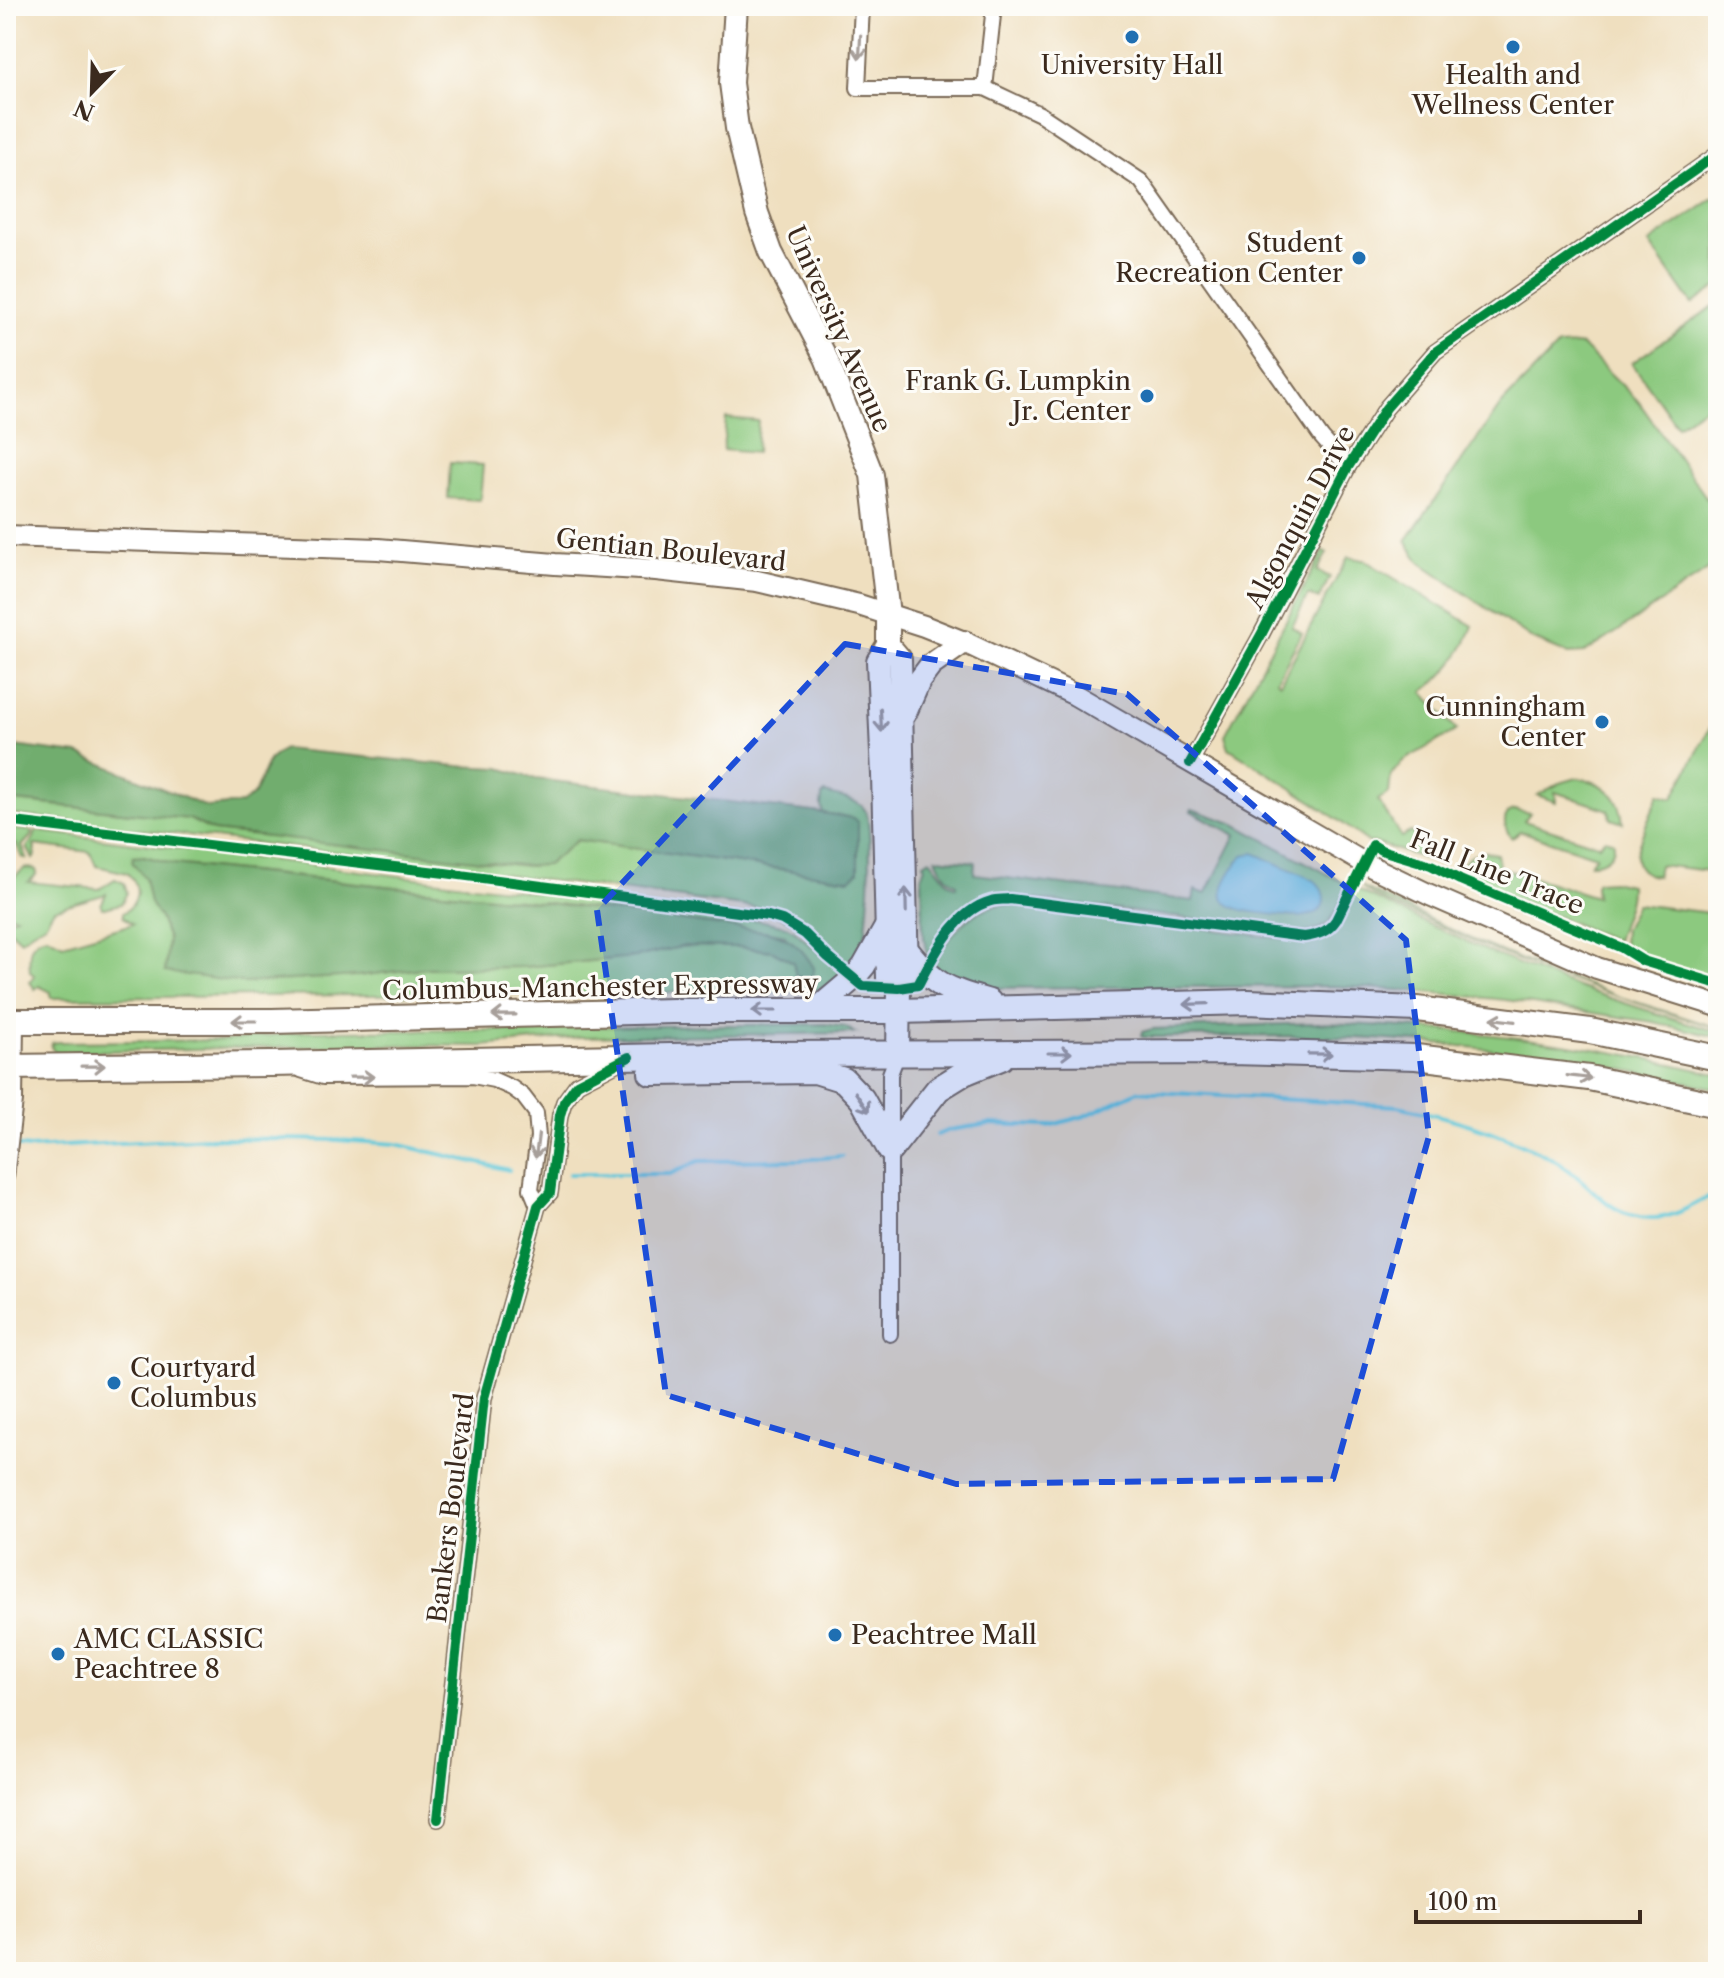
<svg xmlns="http://www.w3.org/2000/svg" width="1724" height="1978" font-family="'Libre Caslon Text',serif">
	<style>
		.green { fill: #8cc97f; stroke: #647a4e; stroke-width: 2; fill-rule: evenodd }
		.forest { fill: #71ad6e; stroke: #566c46; stroke-width: 2 }
		.water { fill: #5ec8d9; stroke: #4c797c; stroke-width: 2 }
		.lines { fill: none; stroke-linecap: round; stroke-linejoin: round }
		.stream { stroke: #5ec8d9; stroke-width: 4 }
		.minor-casing { stroke: #7a6956; stroke-width: 18 }
		.secondary-casing { stroke: #7a6956; stroke-width: 24 }
		.primary-casing { stroke: #7a6956; stroke-width: 26 }
		.trunk-casing { stroke: #7a6956; stroke-width: 28 }
		.minor { stroke: #fff; stroke-width: 14 }
		.secondary { stroke: #fff; stroke-width: 20 }
		.primary { stroke: #fff; stroke-width: 22 }
		.trunk { stroke: #fff; stroke-width: 24 }
		.cycleway-casing { stroke: #fdfcf7; stroke-width: 15 }
		.cycleway { stroke: #00873e; stroke-width: 10 }
		.oneway { stroke: #a79f9a }
		.marked { fill: #1d4ed8; fill-opacity: 0.2; stroke: #1d4ed8; stroke-width: 6; stroke-dasharray: 16 10; stroke-linejoin: round }
		.poi-dot { fill: #1f6fb2; stroke: #fdfcf7; stroke-width: 3 }
		.labels { text-anchor: middle; dominant-baseline: central; stroke-width: 6; stroke-linejoin: round; paint-order: stroke }
		.poi-label { font-size: 26px; fill: #3b2a1e; stroke: #fdfcf7; text-anchor: end }
		.street-label { font-size: 26px; fill: #3b2a1e; stroke: #fdfcf7 }
	</style>
	<rect width="100%" height="100%" fill="#fdfcf7"/>
	<filter id="ink" filterUnits="userSpaceOnUse"><feTurbulence type="fractalNoise" baseFrequency=".0125" numOctaves="2"/><feDisplacementMap in="SourceGraphic" scale="16" xChannelSelector="R" yChannelSelector="G"/><feConvolveMatrix kernelMatrix="1 2 1 2 8 2 1 2 1" color-interpolation-filters="sRGB"/></filter>
	<filter id="wash" filterUnits="userSpaceOnUse"><feTurbulence type="fractalNoise" baseFrequency=".006" numOctaves="4" result="noise"/><feDisplacementMap in="SourceGraphic" scale="32" xChannelSelector="R" yChannelSelector="G"/><feGaussianBlur stdDeviation="1.8" result="paint"/><feColorMatrix in="noise" values="0 0 0 0 0 0 0 0 0 0 0 0 0 0 0 0 0 1.4 0 .05"/><feComposite in="paint" operator="in"/></filter>
	<g filter="url(#wash)">
		<rect width="100%" height="100%" fill="#efdfbf"/>
		<g class="green">
			<polygon points="1714,198 1718,204 1718,286 1692,304 1649,243"/>
			<polygon points="1718,303 1718,398 1677,426 1632,363"/>
			<polygon points="1581,345 1638,401 1718,514 1718,563 1605,640 1584,653 1568,654 1532,639 1421,563 1406,541 1501,405 1558,346"/>
			<polygon points="726,418 758,421 756,453 723,450"/>
			<polygon points="450,463 483,465 480,500 448,498"/>
			<path d="M1323,551L1327,553L1317,571L1330,577L1319,599L1308,595L1292,627L1302,633L1277,680L1280,683L1348,557L1364,560L1473,626C1461,656 1448,673 1423,692L1457,730L1403,761L1391,775L1389,793L1378,800L1401,837L1411,832L1437,853L1438,863L1372,842L1371,844L1316,804L1229,748L1225,735Z"/>
			<path d="M1718,713V782L1712,802L1718,804V872L1659,865L1657,876C1647,876 1636,869 1636,856C1636,845 1654,807 1659,794L1673,798Z"/>
			<path d="M1577,778C1604,781 1621,796 1623,823L1611,819L1609,810L1555,792L1556,802L1537,795L1560,783Z"/>
			<path d="M825,793C838,797 858,799 865,810C874,825 869,937 861,955C859,960 853,964 849,968L806,929L766,909L515,876L464,867L6,814V800L189,819L213,831L547,865L577,840L850,879L853,818L823,813L821,806L822,796Z"/>
			<path d="M1192,809L1235,824L1346,884L1347,889C1335,913 1331,932 1301,933L1009,896C980,898 959,912 941,936C936,943 933,951 928,958L923,934L922,875L925,866L923,864L930,859L948,882L956,887L957,884C947,880 940,868 936,858L975,862L974,874L1193,901L1195,890L1206,894L1236,835L1191,811Z"/>
			<path d="M1515,810L1530,813L1524,821L1599,845L1605,839L1613,841L1614,844C1615,856 1602,864 1590,863L1596,856L1520,831L1512,838C1504,830 1500,813 1515,810Z"/>
			<polygon points="6,828 33,831 32,835 22,846 27,859 22,857 16,844 6,843"/>
			<path d="M36,831L758,920L786,926L795,931L844,974L834,986L808,991L51,998V992L39,986L35,989L30,982L34,978V975L30,972C29,956 27,939 47,936L63,944L133,924L123,917V913C139,903 142,886 127,873L96,866L90,852L34,845L36,856L33,859L27,847L34,838ZM144,856L173,864L549,903L769,932L785,935L805,979L794,962L773,951L739,947L685,946L635,957L524,967L423,968L357,976L303,978L166,972L168,940L160,918L151,903L145,878Z"/>
			<path d="M1484,851L1497,854L1499,867L1596,897L1595,885L1597,882L1612,881L1630,885C1631,904 1621,923 1616,941L1461,877L1456,872L1470,856Z"/>
			<polygon points="25,868 35,869 37,872 35,876 28,882 99,889 115,879 124,883 127,893 121,904 105,908 102,908 101,905 106,894 54,909 45,924 31,932 21,940 6,926 6,921 16,916 6,914 6,879 10,880"/>
			<path d="M1361,886L1475,941L1532,964L1620,997L1718,1028C1620,999 1523,966 1431,922C1408,911 1379,901 1361,886Z"/>
			<path d="M1358,890C1415,918 1472,946 1531,969C1592,994 1655,1013 1718,1032V1037L1653,1022L1506,1000L1416,991L1333,986L970,988L931,970C946,937 972,904 1010,904L1302,941C1336,939 1340,920 1353,892Z"/>
			<polygon points="1636,904 1718,914 1718,981 1641,957 1623,944 1624,929"/>
			<path d="M1318,1023C1422,1026 1526,1036 1628,1055C1658,1060 1688,1068 1718,1074V1089C1605,1063 1490,1046 1374,1039C1297,1034 1220,1037 1143,1037L1141,1036L1142,1032L1153,1029Z"/>
			<polygon points="825,1024 845,1027 856,1033 579,1037 482,1046 384,1045 58,1052 54,1051 51,1047 52,1043 58,1042 230,1040 309,1031 555,1030 576,1027"/>
		</g>
		<g class="forest">
			<polygon points="6,745 78,754 207,807 241,804 254,794 269,760 283,749 459,766 500,768 536,779 823,813 853,818 858,822 858,872 850,879 577,840 547,865 527,866 213,831 189,819 6,800"/>
			<path d="M144,856L173,864L549,903L769,932C791,937 803,949 814,968L813,976L805,979L796,976L793,962L773,951L739,947L685,946L635,957L524,967L423,968L357,976L244,983L165,972L168,939L160,918L150,903L145,878L132,862L133,857Z"/>
		</g>
		<path class="water" d="M1254,853L1314,880C1323,887 1329,903 1318,911C1304,921 1284,915 1269,914C1216,909 1210,899 1243,855Z"/>
		<g class="lines">
			<g class="stream">
				<path d="M937,1135L949,1130L989,1124L1048,1126L1085,1116L1138,1091L1398,1106C1446,1116 1493,1130 1537,1151C1548,1156 1560,1163 1569,1170C1597,1191 1611,1217 1651,1218C1675,1219 1697,1202 1718,1192"/>
				<polyline points="12,1146 29,1148 210,1138 337,1140 396,1144 509,1170"/>
				<polyline points="569,1174 670,1174 699,1161 801,1160 842,1156"/>
			</g>
		</g>
	</g>
	<g filter="url(#ink)">
		<g class="lines">
			<g class="minor-casing">
				<g id="minor">
					<polyline points="862,6 858,88 985,88 1040,114 1141,181 1322,438 1348,467"/>
					<polyline points="985,88 994,6"/>
					<polyline points="1190,763 1261,635 1348,467 1386,408 1435,352 1718,154"/>
					<polyline points="301,1070 323,1077 473,1076 494,1080 512,1088 523,1096 536,1113 538,1137 531,1189 538,1206"/>
					<polyline points="6,1177 15,1101 16,1021"/>
					<polyline points="890,1334 890,1074 898,1053"/>
					<polyline points="438,1819 484,1398 538,1206 550,1193 560,1115 564,1102 577,1084 623,1060"/>
				</g>
			</g>
			<g class="secondary-casing">
				<polyline id="secondary" points="6,536 378,549 555,564 656,570 757,581 859,605 924,626 964,642 1075,695 1364,863 1430,895 1597,968 1718,1006"/>
			</g>
			<g class="primary-casing">
				<g id="primary">
					<polyline points="736,6 731,83 737,128 757,213 771,252 826,358 872,475 888,615 888,645 900,659 907,975 899,988 898,1053"/>
					<polyline points="888,645 878,661 883,775 888,978 899,988"/>
					<polyline points="905,713 919,681 931,665 964,642"/>
					<polyline points="815,1011 854,978 864,966 886,927"/>
				</g>
			</g>
			<g class="trunk-casing">
				<g id="trunk">
					<path d="M907,951C936,987 945,989 989,1002"/>
					<polyline points="6,1021 272,1021 673,1011 898,1011 1248,1002 1417,1009 1590,1031 1718,1058"/>
					<polyline points="6,1067 271,1064 768,1054 1231,1052 1416,1057 1589,1078 1718,1105"/>
					<polyline points="651,1073 815,1071 844,1080 862,1099 890,1150 938,1089 964,1073 1001,1058"/>
				</g>
			</g>
			<use href="#minor" class="minor"/>
			<use href="#secondary" class="secondary"/>
			<use href="#primary" class="primary"/>
			<use href="#trunk" class="trunk"/>
			<g class="cycleway-casing">
				<g id="cycleway">
					<polyline points="1190,763 1261,635 1348,467 1386,408 1435,352 1718,154"/>
					<path d="M6,821L445,873L768,916L782,920L805,934L828,957L863,986L899,988L918,985C933,956 956,910 991,901C997,899 1004,900 1010,899L1304,937C1318,935 1328,932 1336,920L1373,845L1381,850L1431,865L1460,880L1622,948L1643,961L1718,984"/>
					<polyline points="438,1819 484,1398 538,1206 550,1193 560,1115 564,1102 577,1084 629,1057"/>
				</g>
			</g>
			<use href="#cycleway" class="cycleway"/>
		</g>
		<defs><path id="oneway-shaft" d="M-6 0H5M1.5-3L5.5 0L1.5 3" fill="none" stroke-width="1.6" stroke-linecap="round" stroke-linejoin="round" transform="scale(2)"/></defs>
		<g class="oneway">
			<use href="#oneway-shaft" transform="translate(860 47) rotate(93)"/>
			<use href="#oneway-shaft" transform="translate(881 720) rotate(87)"/>
			<use href="#oneway-shaft" transform="translate(906 900) rotate(-91)"/>
			<use href="#oneway-shaft" transform="translate(1196 1004) rotate(178)"/>
			<use href="#oneway-shaft" transform="translate(764 1011) rotate(180)"/>
			<use href="#oneway-shaft" transform="translate(504 1015) rotate(179)"/>
			<use href="#oneway-shaft" transform="translate(1503 1020) rotate(-173)"/>
			<use href="#oneway-shaft" transform="translate(244 1021) rotate(-180)"/>
			<use href="#oneway-shaft" transform="translate(1060 1053)"/>
			<use href="#oneway-shaft" transform="translate(1320 1054) rotate(1)"/>
			<use href="#oneway-shaft" transform="translate(93 1066) rotate(-1)"/>
			<use href="#oneway-shaft" transform="translate(362 1077) rotate(-1)"/>
			<use href="#oneway-shaft" transform="translate(1579 1077) rotate(7)"/>
			<use href="#oneway-shaft" transform="translate(862 1102) rotate(56)"/>
			<use href="#oneway-shaft" transform="translate(537 1146) rotate(97)"/>
		</g>
	</g>
	<path class="marked" d="M845,644L1127,694L1406,940L1429,1136L1333,1479L956,1484L666,1395L597,910Z"/>
	<g class="poi-dot">
		<circle cx="1132" cy="37" r="8"/>
		<circle cx="1513" cy="47" r="8"/>
		<circle cx="1359" cy="258" r="8"/>
		<circle cx="1147" cy="396" r="8"/>
		<circle cx="1602" cy="722" r="8"/>
		<circle cx="114" cy="1383" r="8"/>
		<circle cx="835" cy="1635" r="8"/>
		<circle cx="58" cy="1654" r="8"/>
	</g>
	<g class="labels">
		<g class="poi-label">
			<text x="1132" y="65" text-anchor="middle">University Hall</text>
			<text x="1513" y="75" text-anchor="middle">Health and<tspan x="1513" dy="30">Wellness Center</tspan></text>
			<text x="1343" y="243">Student<tspan x="1343" dy="30">Recreation Center</tspan></text>
			<text x="1131" y="381">Frank G. Lumpkin<tspan x="1131" dy="30">Jr. Center</tspan></text>
			<text x="1586" y="707">Cunningham<tspan x="1586" dy="30">Center</tspan></text>
			<text x="130" y="1368" text-anchor="start">Courtyard<tspan x="130" dy="30">Columbus</tspan></text>
			<text x="851" y="1635" text-anchor="start">Peachtree Mall</text>
			<text x="74" y="1639" text-anchor="start">AMC CLASSIC<tspan x="74" dy="30">Peachtree 8</tspan></text>
		</g>
		<g class="street-label">
			<text transform="translate(839 329) rotate(66)">University Avenue</text>
			<text transform="translate(1300 517) rotate(-62)">Algonquin Drive</text>
			<text transform="translate(671 550) rotate(6)">Gentian Boulevard</text>
			<text transform="translate(1497 872) rotate(22)">Fall Line Trace</text>
			<text transform="translate(600 987) rotate(-1)">Columbus-Manchester Expressway</text>
			<text transform="translate(451 1508) rotate(-83)">Bankers Boulevard</text>
		</g>
	</g>
	<rect width="1724" height="1978" fill="none" stroke="#fdfcf7" stroke-width="32"/>
	<g transform="translate(92 92) rotate(203)" stroke="#fdfcf7" stroke-width="6" paint-order="stroke">
	<path d="M0-6L14 30L0 20L-14 30Z" fill="#3b2a1e"/>
	<text y="-12" font-size="22" font-weight="bold" text-anchor="middle" fill="#3b2a1e">N</text>
	</g>
	<path d="M1416 1910v12h224v-12" fill="none" stroke="#3b2a1e" stroke-width="4"/>
	<text x="1428" y="1910" font-size="24" fill="#3b2a1e" stroke="#fdfcf7" stroke-width="6" paint-order="stroke">100 m</text>
</svg>
